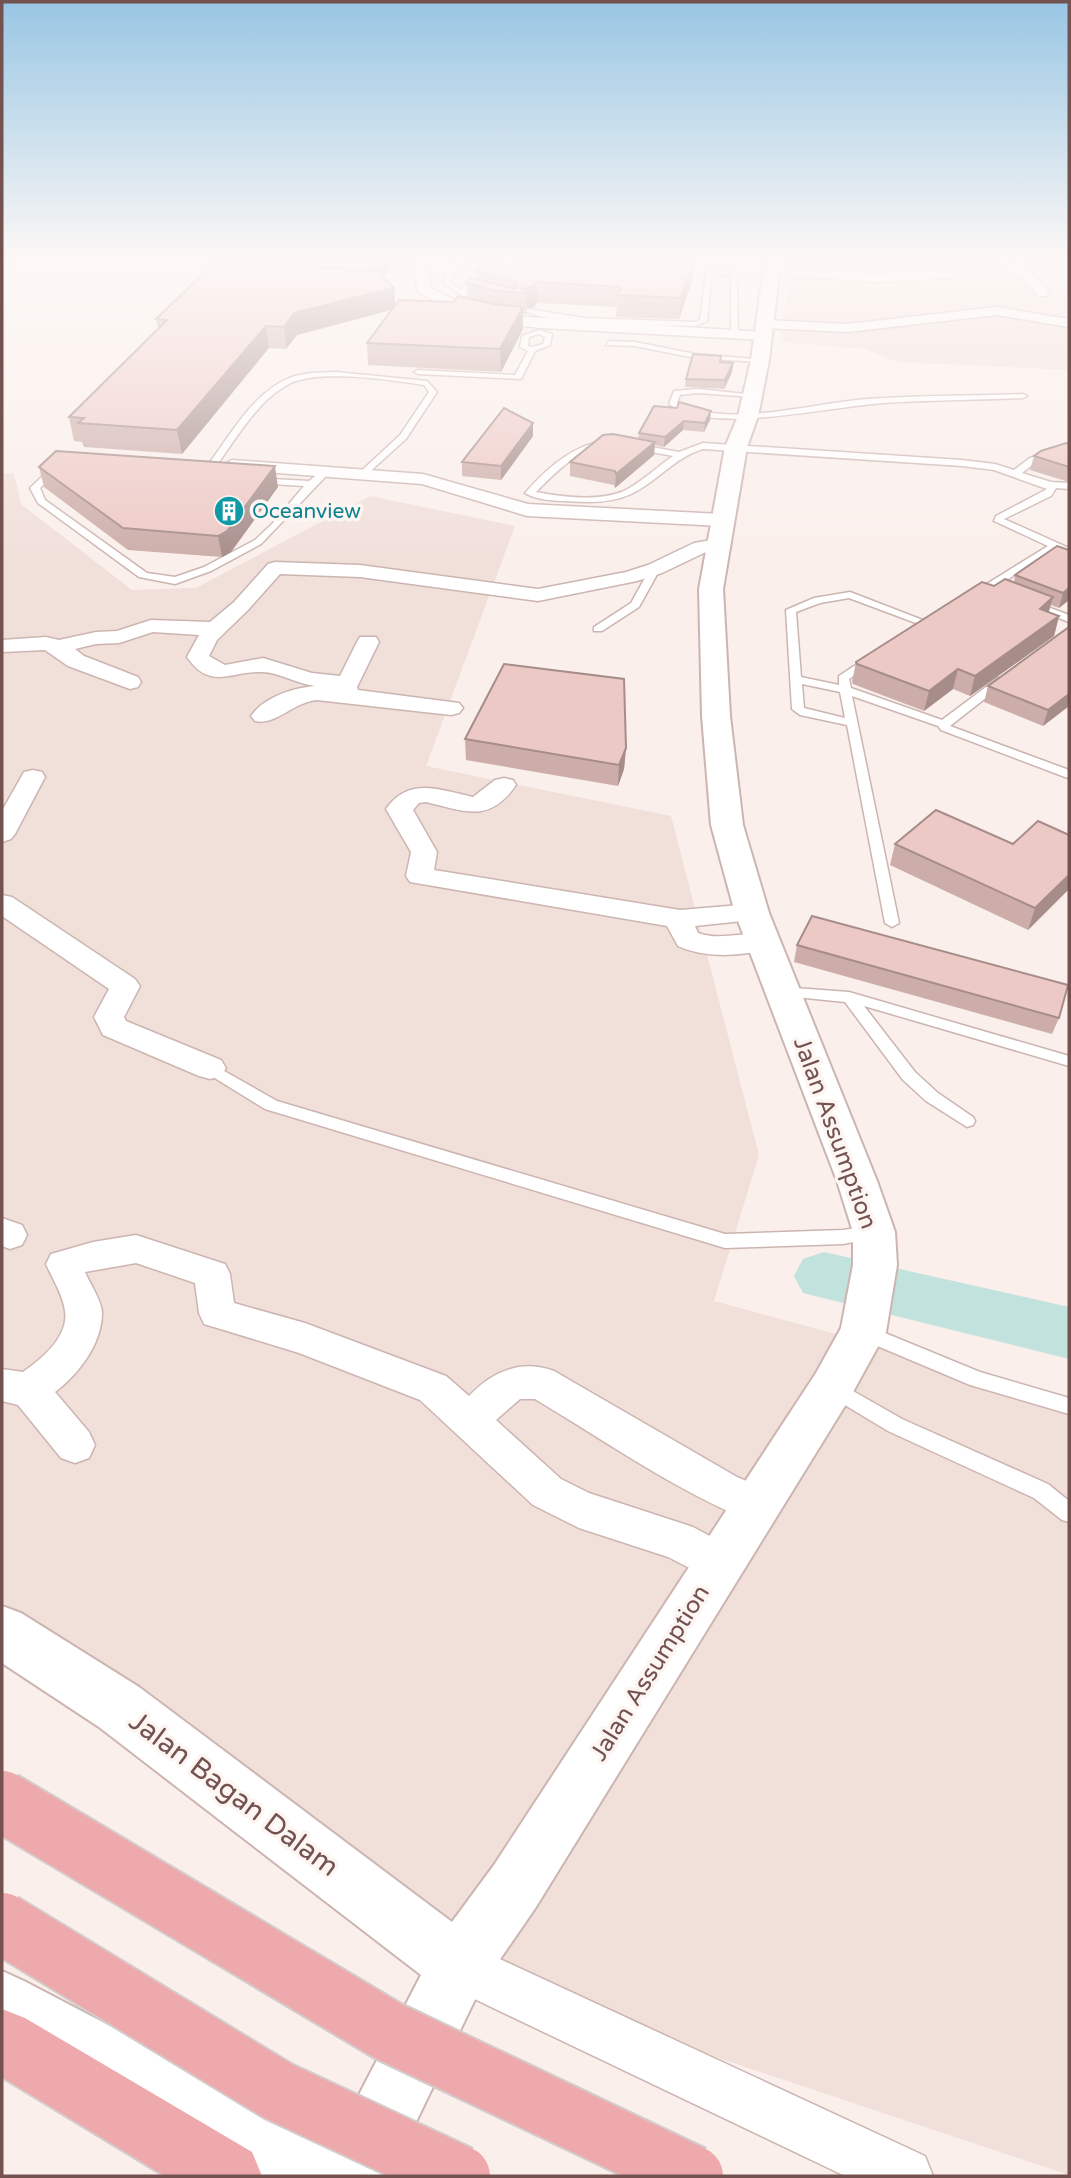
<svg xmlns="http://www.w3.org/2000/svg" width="1071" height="2178" font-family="'Varela Round',sans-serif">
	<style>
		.residential { fill: #f1dfda }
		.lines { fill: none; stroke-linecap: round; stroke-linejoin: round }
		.river { fill: #c1e2dd; fill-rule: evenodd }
		.service-casing { stroke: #ccb5b1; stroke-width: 3 }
		.minor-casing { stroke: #ccb5b1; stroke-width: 3 }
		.tertiary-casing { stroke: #ccb5b1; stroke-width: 4 }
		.motorway-casing { stroke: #d5cbca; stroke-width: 4 }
		.service { fill: #fff; fill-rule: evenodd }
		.minor { fill: #fff; fill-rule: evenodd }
		.tertiary { fill: #fff; fill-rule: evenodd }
		.motorway { fill: #eda9ac; fill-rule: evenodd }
		.motorway-bridge-casing { stroke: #d5cbca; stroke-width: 64; stroke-linecap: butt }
		.motorway-bridge { stroke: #eda9ac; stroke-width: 60 }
		.wall { fill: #ccada9 }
		.shaded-wall { fill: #a68d8a }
		.building { fill: #edc9c5; stroke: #a68d8a; stroke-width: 2 }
		.labels { text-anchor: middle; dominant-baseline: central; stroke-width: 7; stroke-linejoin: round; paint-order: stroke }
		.far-culture-label { font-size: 21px; fill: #0d838f; stroke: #fdf5f1; text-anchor: start }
		.street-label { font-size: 24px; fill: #735250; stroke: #fdf5f1 }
		.near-street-label { font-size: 28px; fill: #735250; stroke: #fdf5f1 }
	</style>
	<rect width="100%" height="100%" fill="#faefeb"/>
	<g class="residential">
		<polygon points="791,259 1069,259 1069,370 898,362 864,349 780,342"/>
		<polygon points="14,473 21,504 132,590 196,588 370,496 515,526 426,766 671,816 759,1155 714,1301 1069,1397 1069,2175 509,1988 2,1602 2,474"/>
	</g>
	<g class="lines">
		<polygon class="river" points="824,1252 1069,1307 1069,1359 803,1293 794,1276 803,1259"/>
		<g class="service-casing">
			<g id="service">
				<polygon points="9,259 16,259 6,269 2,269"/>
				<path d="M457,259H463L461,262L481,264L467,293L489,299V301L461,295L445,284L444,278ZM458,266L475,267L462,290L450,282Z"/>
				<path d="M399,263L423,265L403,266L384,284L364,288V286C380,283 388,275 399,263Z"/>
				<path d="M714,270L737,273L738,336L731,334V275L712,274L707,321L696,326C654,325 559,328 525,311L529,309L584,318L695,322L700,320L706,274Z"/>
				<path d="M539,330L552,334L550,345L535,351L521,379L418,374L414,372L418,370L515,375L528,351L520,347L522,336ZM539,334L545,337L543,344L532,347L528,346L529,337Z"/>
				<polygon points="609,341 635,342 695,354 764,360 760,362 695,358 635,346 606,345"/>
				<path d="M336,372L427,381L437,392L406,439L365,476L358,474L400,435L429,392L424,385C392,380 320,369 291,383C258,399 237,438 216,466H210V462C231,434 253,394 287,379C302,372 320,373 336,372Z"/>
				<path d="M698,389L756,395L752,397L698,393L680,395L677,403C731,429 810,403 868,399C919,395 971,396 1023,394L1027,396L1023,398C977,400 930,400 884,403C831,406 711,436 669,404L674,391Z"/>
				<path d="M613,440L679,452L703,443L962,460L995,464L1014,470L1030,458L1069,446V452L1036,462L1022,473L1051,482L1069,483V489L1056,488L1051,496L1004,519L1069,548V554L1056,549L977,599H969V595L1048,546L994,521L996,516L1047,489L994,470L962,466L703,449C675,457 657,482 631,494C612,503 588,503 567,501C554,501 536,500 525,493C549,466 576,442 613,440ZM613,445L673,456C657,467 642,482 624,491C598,502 562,497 536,492C559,469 580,447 613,445Z"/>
				<polygon points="55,464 62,466 40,488 45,500 147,573 175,577 204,567 255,540 273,523 304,486 256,483 253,482 253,478 309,481 323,470 330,472 261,544 211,571 175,584 139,577 38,503 30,488"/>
				<polygon points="651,567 660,569 639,607 602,631 594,631 594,627 631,603"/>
				<path d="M850,592L933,624L924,626L849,598L820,603L796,612L801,677L839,685V676L869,656H877V660L849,679L851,688L942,720L998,678H1006V682L950,726L1069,770V778L1065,777L941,730L938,726L852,696L899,923L892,927L885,923L847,725L800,715L792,709L786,610L814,598ZM802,684L840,692L845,718L804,708Z"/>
				<polygon points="1029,600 1069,615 1069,622 1025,605 1025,601"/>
				<polygon points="781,987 849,992 1069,1056 1069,1066 864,1006 915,1072 938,1093 973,1117 975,1121 973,1125 967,1127 926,1101 903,1080 845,1002 776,995 774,992"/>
				<polygon points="210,1063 277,1101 725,1234 843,1230 874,1225 880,1227 883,1232 880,1237 843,1244 725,1248 265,1109 205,1072 202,1068 205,1064"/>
				<polygon points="863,1324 980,1372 1069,1398 1069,1414 970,1385 856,1337 854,1332 856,1327"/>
				<polygon points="832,1379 902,1419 1048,1484 1069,1501 1069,1522 1062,1520 1034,1498 888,1431 825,1393 822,1387 825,1381"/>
			</g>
		</g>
		<g class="minor-casing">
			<g id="minor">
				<polygon points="418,259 431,259 427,265 430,287 469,308 495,315 764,332 771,336 764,340 541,328 495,323 459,314 418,292 413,265"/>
				<path d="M991,259C1015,259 1035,273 1049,293L1047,296H1037L1029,284Z"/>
				<polygon points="771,267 876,274 953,270 960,274 953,278 876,282 766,274 766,268"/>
				<polygon points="997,307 1069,319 1069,327 997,315 847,332 765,328 758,324 765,320 847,324"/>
				<polygon points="232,460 423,474 528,504 721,514 730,520 721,526 527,516 422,484 226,469 223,465"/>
				<path d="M717,539L727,545L724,549L706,552L662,573L637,581L538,601L360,577L280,574L248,610L217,640L209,656L225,665L263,658L312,673L340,676L357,642L360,637H376L379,642L357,687L358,690L459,703L463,708L459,713L451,715L317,700C293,702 276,726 255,721L251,716C264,697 293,688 315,686C297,684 279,672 262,672C231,671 210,691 187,657L199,635L153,632L119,643L96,644L75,649L84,656L138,677L141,682L138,687L130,689L68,666L45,650L2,652V640L46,637L59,640L96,632L117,631L151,620L210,622L234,602L268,564L275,562L360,565L538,589L626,572L648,565L694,543Z"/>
				<polygon points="33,770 42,772 45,777 15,834 11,839 2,842 2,811 24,772"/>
				<path d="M504,778L513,780L516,785C489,824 465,811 426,802L419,803L413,810L437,852L434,870L680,910L752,904L762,907L766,913L762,919L695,926L698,933C722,942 749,929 773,936L777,942L773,948C745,956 705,959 678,946L667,926L410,882L406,876L411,852L386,809C409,776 440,790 473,797L495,780Z"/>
				<polygon points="2,895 12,897 135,979 140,986 124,1017 126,1021 221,1060 226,1068 221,1076 210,1079 199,1076 103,1035 94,1017 109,989 2,916"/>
				<polygon points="2,1218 22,1225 27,1235 22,1245 10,1249 2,1246"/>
				<path d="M136,1235L225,1264L230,1274L234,1303L305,1323L446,1376L469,1396C493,1371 521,1359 554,1371L737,1477L772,1492L778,1505L772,1518L758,1524C679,1493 607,1442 535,1399H520L496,1420L561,1479L589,1493L693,1527L734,1549L740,1563L734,1577L719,1583L668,1557L579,1528L533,1505L420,1400L299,1353L204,1324L199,1313L195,1283L136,1263L85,1272C90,1284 102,1301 102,1313C102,1344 78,1375 55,1392L89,1432L95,1445L89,1458L75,1463L61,1458L18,1405L2,1401V1369L23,1372C42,1359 69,1336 65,1311C63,1295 52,1278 46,1264L51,1254L93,1242Z"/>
				<polygon points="459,1940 925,2156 933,2176 845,2176 441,1983 434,1965 441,1947"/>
			</g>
		</g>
		<g class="tertiary-casing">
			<polygon id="tertiary" points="765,259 781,259 769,360 758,416 747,447 723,589 730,716 743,825 769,913 877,1181 895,1232 897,1265 886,1332 848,1401 536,1907 481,1987 390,2176 259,2176 2,2037 2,1971 24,1981 334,2143 421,1975 99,1727 2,1663 2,1606 21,1613 139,1687 452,1922 494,1865 816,1373 841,1328 853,1265 853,1232 837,1181 735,913 711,825 702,716 699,589 725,447 738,416 751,360"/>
		</g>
		<g class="motorway-casing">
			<polygon id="motorway" points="2,2009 25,2018 252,2152 262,2176 165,2176 2,2077"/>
		</g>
		<use href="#service" class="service"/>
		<use href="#minor" class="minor"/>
		<use href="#tertiary" class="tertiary"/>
		<use href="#motorway" class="motorway"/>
		<g class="motorway-bridge-casing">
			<g id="motorway-bridge">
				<polyline points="2,1801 388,2031 693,2176"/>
				<polyline points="2,1923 278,2091 460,2176"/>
			</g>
		</g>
		<use href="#motorway-bridge" class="motorway-bridge"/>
	</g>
	<g class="wall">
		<polygon points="228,259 391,259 391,268 381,276 394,288 395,304 454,302 467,298 467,283 476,279 476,270 693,278 679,319 616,317 617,307 537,303 534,307 527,309 527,314 523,314 523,329 501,372 368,365 367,343 391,310 297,335 286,349 269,348 182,454 84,447 82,442 74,441 69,417 158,329 156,319 224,264 224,262"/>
		<polygon points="721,356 721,362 733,363 732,372 724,389 685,387 686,379"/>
		<polygon points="654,406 710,420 704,432 683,430 664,447 655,445 654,455 615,488 614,485 570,476 570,462 638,439 639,433"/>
		<polygon points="533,423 533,436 501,480 462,476 462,462"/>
		<polygon points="1069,444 1069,482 1030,470 1034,456"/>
		<polygon points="39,467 278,487 231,552 222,557 128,550 44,487"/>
		<polygon points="1069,550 1069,600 1059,608 1051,605 1049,612 1059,616 1054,636 970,696 953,689 924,711 853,684 852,682 856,662 994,586 1014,582 1015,575"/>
		<polygon points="1069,627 1069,706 1043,726 984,702 988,686"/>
		<polygon points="465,739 626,748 624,769 618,786 466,760"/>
		<polygon points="1069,835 1069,889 1028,930 890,865 895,844 1013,844"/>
		<polygon points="797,945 1059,1018 1052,1034 794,962"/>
	</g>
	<g class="shaded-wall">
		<polygon points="385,259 391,259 391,268 375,282 373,269"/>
		<polygon points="694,259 693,278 679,319 681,298"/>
		<polygon points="537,282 537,303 534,307 527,309 527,293 522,289"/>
		<polygon points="394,288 395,309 297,335 286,349 284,327 294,313"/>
		<polygon points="523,307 523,329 501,372 500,349"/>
		<polygon points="266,326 269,348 182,454 177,430"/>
		<polygon points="733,363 732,372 724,389 725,380"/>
		<polygon points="711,411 710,420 704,432 705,423"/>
		<polygon points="684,421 683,430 664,447 665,437"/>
		<polygon points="533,423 533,436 501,480 501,466"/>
		<polygon points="655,442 654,455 615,488 616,474"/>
		<polygon points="275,466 278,487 231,552 222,557 218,536"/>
		<polygon points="1069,588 1069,600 1059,608 1063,593"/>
		<polygon points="1053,597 1047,616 1040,609"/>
		<polygon points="1059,616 1054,636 970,696 975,676"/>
		<polygon points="958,669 953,689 924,711 929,691"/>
		<polygon points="1069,694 1069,706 1043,726 1048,710"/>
		<polygon points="626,748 624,769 618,786 619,765"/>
		<polygon points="1069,875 1069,889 1028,930 1035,908"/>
	</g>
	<g class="building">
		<polygon points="228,259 385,259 373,269 224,262"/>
		<polygon points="483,259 694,259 681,298 617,295 621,287 537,282 534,286 522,289 527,293 495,291 467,283 471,278 516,289 516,283 476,270"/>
		<polygon points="213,264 376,271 394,288 294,313 284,327 266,326 177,430 78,423 84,418 69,417 167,320 156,319"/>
		<polygon points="458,296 494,304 523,307 500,349 367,343 399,300 454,302"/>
		<polygon points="693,354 721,356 720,362 733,363 725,380 686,379"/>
		<polygon points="679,402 711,411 705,423 684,421 665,437 639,433 654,406 677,408"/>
		<polygon points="504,408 533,423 501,466 462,462"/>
		<polygon points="613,434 655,442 616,474 615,471 570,462 603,435"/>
		<polygon points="1066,443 1069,444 1069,467 1034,456 1041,451"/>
		<polygon points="56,451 275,466 227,531 218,536 123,528 39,467"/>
		<polygon points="1057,546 1069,550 1069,588 1063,593 1015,575"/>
		<polygon points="1005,579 1053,597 1040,609 1059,616 975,676 958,669 929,691 857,664 856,662 982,582 994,586"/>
		<polygon points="1069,627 1069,694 1048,710 988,686"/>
		<polygon points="504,664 624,679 626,748 619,765 465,739"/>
		<polygon points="936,810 1013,844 1038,821 1069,835 1069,875 1035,908 895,844"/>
		<polygon points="812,916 1068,985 1059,1018 797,945"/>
	</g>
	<linearGradient id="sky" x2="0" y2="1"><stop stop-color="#98c6e4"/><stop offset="0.46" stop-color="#fdf8f6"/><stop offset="1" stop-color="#fdf8f6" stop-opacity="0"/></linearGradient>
	<rect width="1071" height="564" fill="url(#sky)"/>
	<defs>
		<g id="building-disc" transform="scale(1.575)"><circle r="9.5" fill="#0f9aa8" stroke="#fdf5f1"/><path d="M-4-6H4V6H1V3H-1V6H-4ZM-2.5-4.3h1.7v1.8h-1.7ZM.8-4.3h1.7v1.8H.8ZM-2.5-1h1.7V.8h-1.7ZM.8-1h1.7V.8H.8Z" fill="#fff"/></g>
	</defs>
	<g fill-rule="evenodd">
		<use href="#building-disc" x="229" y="511"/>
	</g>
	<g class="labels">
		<g class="far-culture-label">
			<text x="252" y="511">Oceanview</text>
		</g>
		<g class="street-label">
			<text transform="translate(835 1133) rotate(70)">Jalan Assumption</text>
			<text transform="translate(650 1673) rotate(-58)">Jalan Assumption</text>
		</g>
		<g class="near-street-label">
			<text transform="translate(234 1794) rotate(37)">Jalan Bagan Dalam</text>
		</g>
	</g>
	<rect width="1071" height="2178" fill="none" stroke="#735250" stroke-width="7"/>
</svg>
